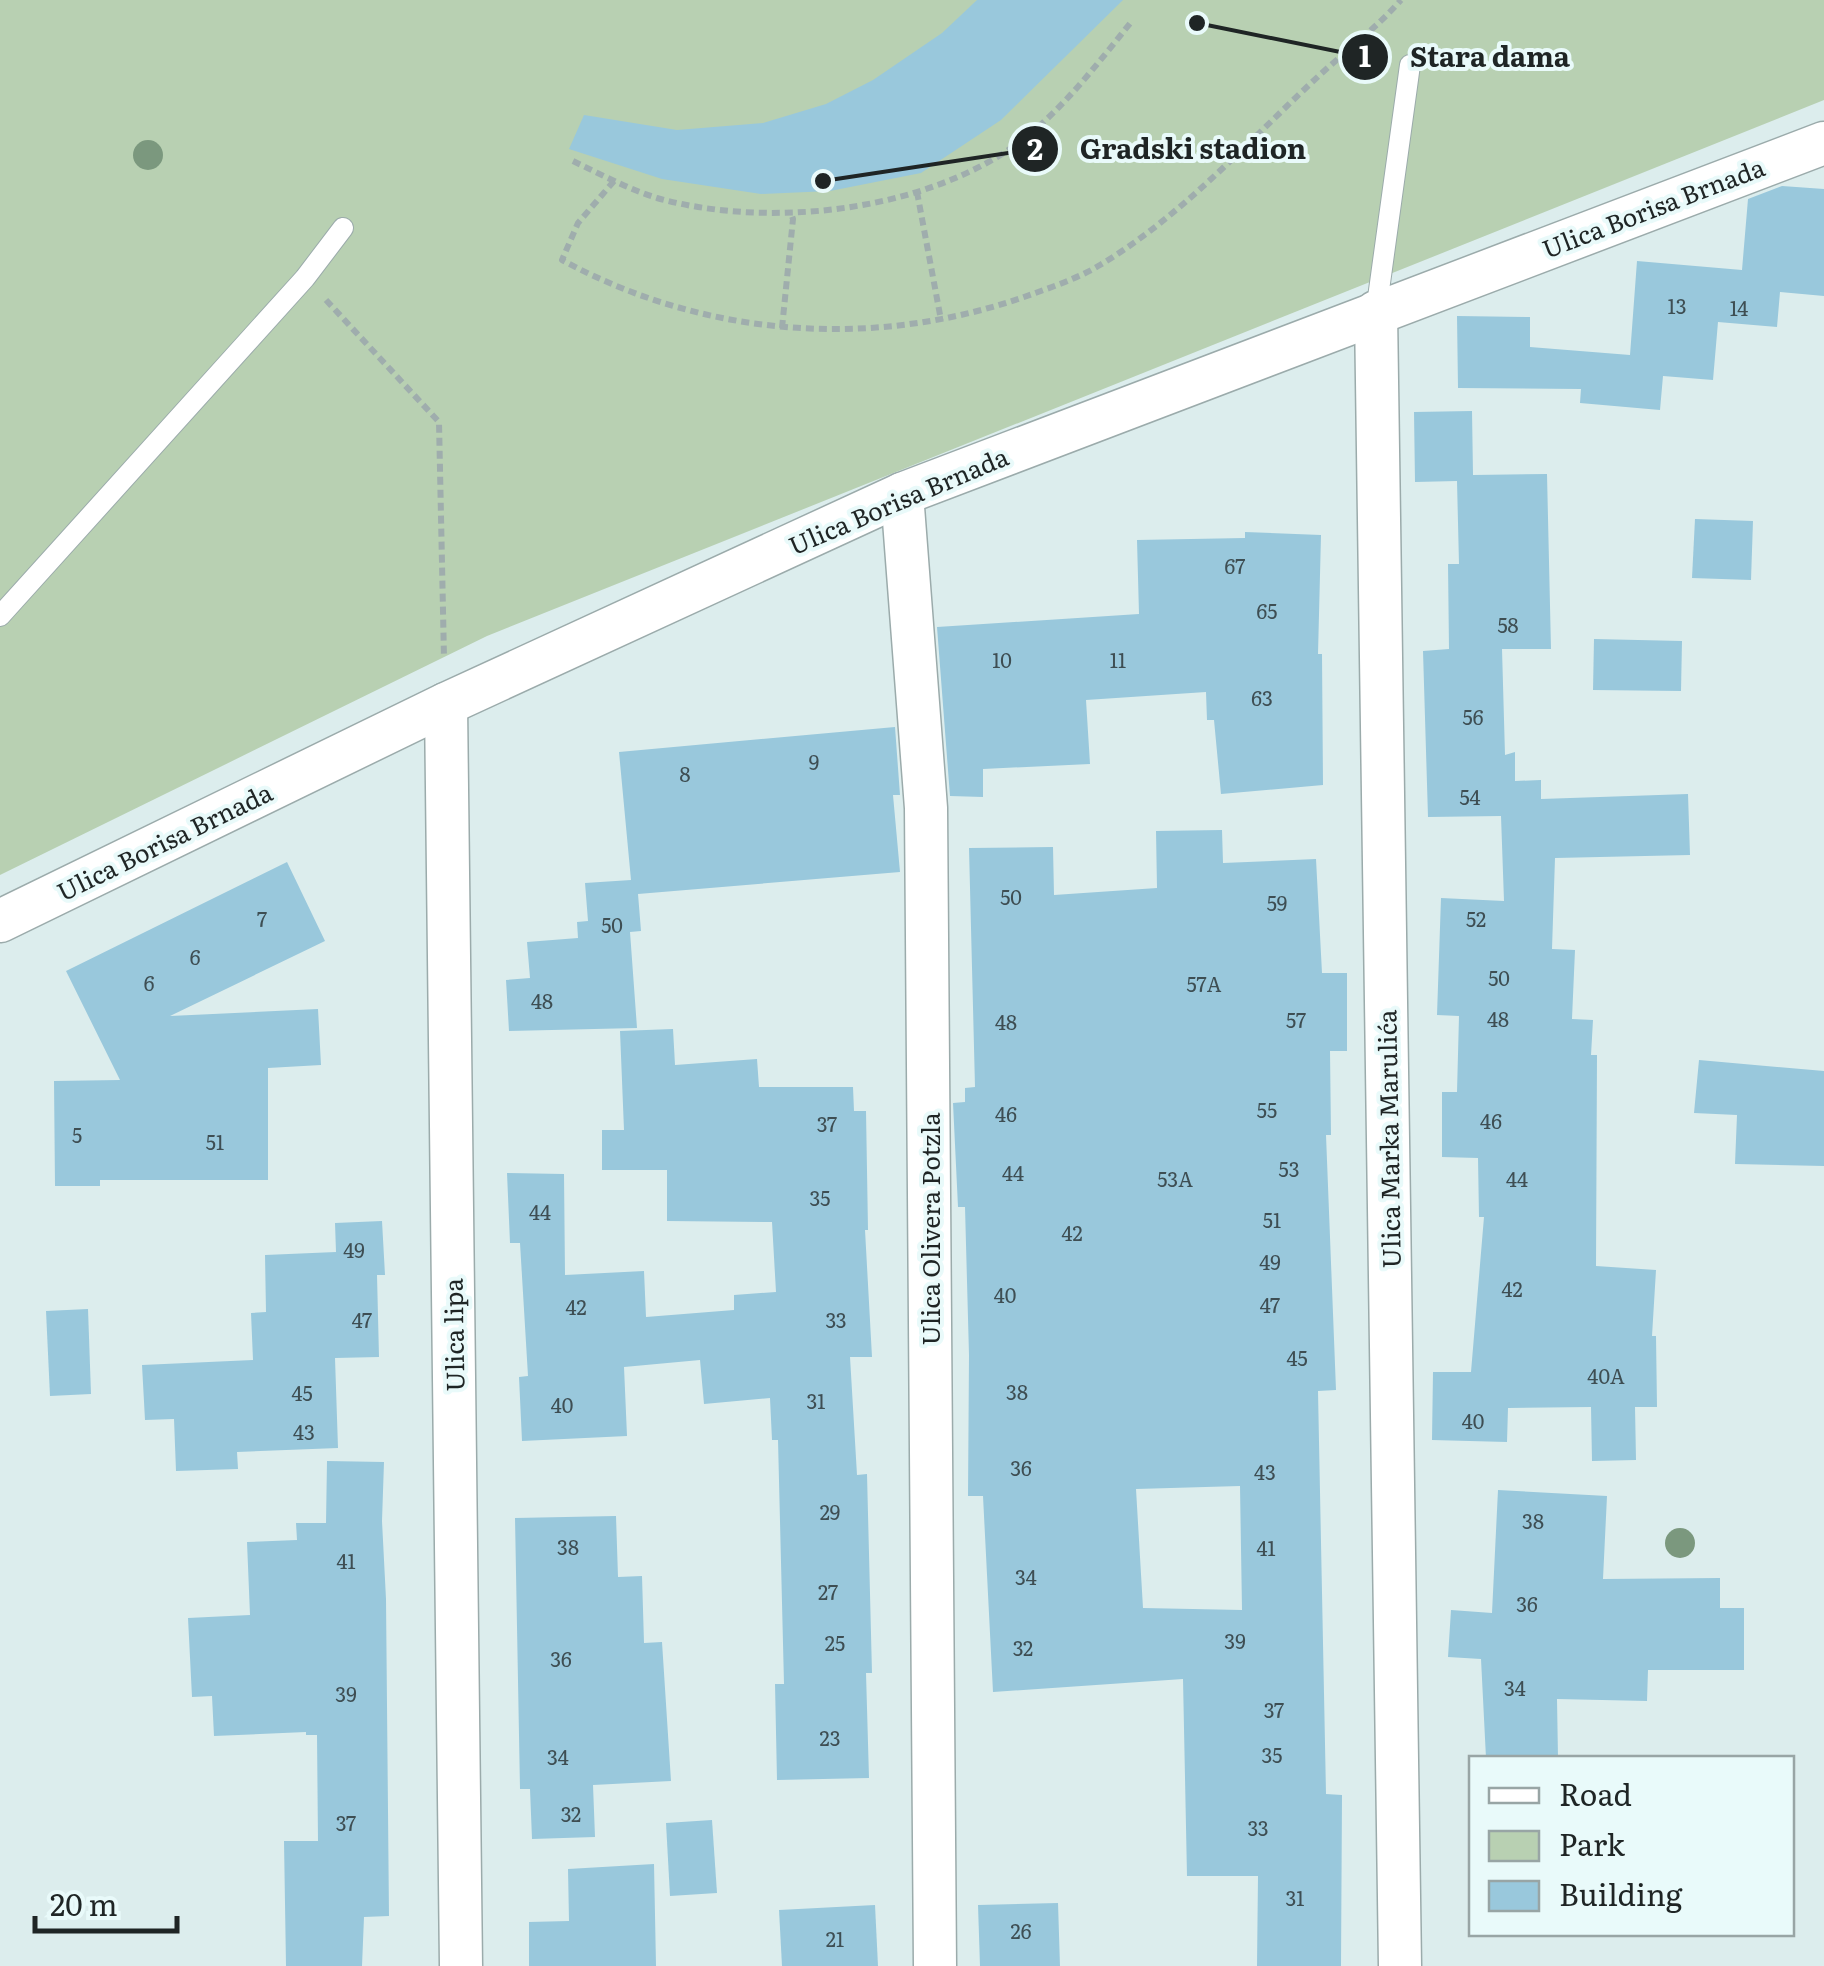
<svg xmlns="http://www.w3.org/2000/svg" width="1824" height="1966" font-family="Literata,serif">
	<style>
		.green { fill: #b8d0b2 }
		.building { fill: #99c8dc; fill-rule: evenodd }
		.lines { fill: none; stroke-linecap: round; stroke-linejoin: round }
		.service-casing { stroke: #9babab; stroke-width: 22 }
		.minor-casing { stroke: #9babab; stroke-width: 45 }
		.path { stroke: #9fadad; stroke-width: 6; stroke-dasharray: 8 5; stroke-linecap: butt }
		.service { stroke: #fff; stroke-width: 20 }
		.minor { stroke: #fff; stroke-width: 42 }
		.tree { fill: #7b987e }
		.labels { text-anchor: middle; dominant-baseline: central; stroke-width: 8; stroke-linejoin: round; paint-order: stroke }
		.number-label { font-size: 20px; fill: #3e4e53 }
		.street-label { font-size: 25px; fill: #1f2525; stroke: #e9fafa }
		.leader { fill: none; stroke: #1f2525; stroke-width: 4 }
		.callout-dot { fill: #1f2525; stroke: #e9fafa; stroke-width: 4 }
		.mark-label { font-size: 30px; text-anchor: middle; font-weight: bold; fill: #fff }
		.callout-label { font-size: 28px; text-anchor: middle; font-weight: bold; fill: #1f2525; stroke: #e9fafa; stroke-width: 8; stroke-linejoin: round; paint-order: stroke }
	</style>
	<rect width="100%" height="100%" fill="#dceded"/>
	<polygon class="green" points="0,0 1824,0 1824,100 487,636 0,875"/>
	<g class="building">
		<polygon points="977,0 1123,0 1001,120 921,173 830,191 761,194 662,179 569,149 584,115 677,130 763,123 826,104 873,80 942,33"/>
		<polygon points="1782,186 1824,189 1824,296 1780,292 1777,327 1718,322 1713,380 1663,376 1660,410 1580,403 1581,389 1458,388 1457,316 1530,317 1530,347 1630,355 1637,261 1742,270 1748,199"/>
		<polygon points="1472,411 1473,475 1547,474 1551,649 1502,649 1505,755 1515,752 1515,781 1541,780 1541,799 1688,794 1690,855 1555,858 1552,949 1575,950 1572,1019 1593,1020 1591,1055 1597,1055 1596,1266 1656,1270 1652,1336 1656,1336 1657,1407 1635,1407 1636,1460 1592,1461 1591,1407 1508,1408 1507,1442 1432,1440 1433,1372 1471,1372 1484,1217 1479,1217 1478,1158 1442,1157 1442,1092 1457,1092 1459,1016 1437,1015 1441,898 1504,901 1501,816 1428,817 1423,651 1449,649 1448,564 1459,564 1457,481 1415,482 1414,412"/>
		<polygon points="1695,519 1753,521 1751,580 1692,578"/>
		<polygon points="1245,532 1321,535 1318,654 1322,654 1323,785 1221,794 1214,720 1207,720 1206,692 1086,700 1090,764 983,769 983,797 950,796 937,627 1139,614 1137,540 1245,538"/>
		<polygon points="1594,639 1682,641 1681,691 1593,690"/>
		<polygon points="895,727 900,795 893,795 900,872 638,894 641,931 630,932 637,1028 509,1031 506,980 530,978 527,942 578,938 577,922 588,921 585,883 631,880 619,752"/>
		<path d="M1222,830L1223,863L1316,859L1322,973H1347V1051H1330L1331,1135H1326L1336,1390L1318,1391L1326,1794L1342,1795L1341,1966H1257L1258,1876H1187L1183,1679L993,1692L983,1496H968L969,1355L965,1207H958L953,1103L965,1102V1088L975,1087L969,848L1053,847L1054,895L1157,888L1156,831ZM1240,1486L1242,1610L1143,1608L1136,1489Z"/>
		<polygon points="287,862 325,941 170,1016 318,1009 321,1065 268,1068 268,1180 100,1180 100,1186 55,1186 54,1081 120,1080 66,971"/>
		<polygon points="673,1029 675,1065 757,1059 759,1087 853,1087 854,1111 866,1111 868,1230 865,1230 872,1357 850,1357 857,1475 867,1474 872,1673 866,1673 869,1778 777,1780 775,1684 784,1684 778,1440 772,1440 770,1398 704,1404 700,1360 624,1367 627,1436 522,1441 519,1377 528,1376 520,1243 510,1243 507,1173 564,1174 565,1275 644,1271 646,1317 734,1310 734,1295 776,1292 772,1222 667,1221 667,1170 602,1170 602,1130 624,1130 620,1031"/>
		<polygon points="1699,1060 1824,1071 1824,1166 1735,1164 1737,1115 1694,1113"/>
		<polygon points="382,1221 385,1275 377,1275 379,1357 335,1358 338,1448 237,1452 238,1469 176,1471 174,1419 145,1420 142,1365 253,1360 251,1313 266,1312 265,1255 336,1252 335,1223"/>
		<polygon points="88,1309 91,1394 50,1396 46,1311"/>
		<polygon points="327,1461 384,1462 382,1521 386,1599 389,1916 364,1917 362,1966 286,1966 284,1841 318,1841 317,1735 306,1735 306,1732 214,1736 212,1696 192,1697 188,1618 250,1615 247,1542 297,1540 296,1523 326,1523"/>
		<polygon points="1498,1490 1607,1496 1603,1579 1720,1578 1720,1608 1744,1608 1744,1670 1648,1670 1647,1701 1557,1699 1558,1758 1486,1758 1481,1659 1448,1657 1451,1610 1492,1613"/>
		<polygon points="616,1516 618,1577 642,1576 644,1643 662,1642 671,1781 593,1785 595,1837 532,1839 530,1789 520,1789 515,1518"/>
		<polygon points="712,1820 717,1893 670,1896 666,1823"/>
		<polygon points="654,1864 656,1966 529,1966 529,1922 569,1921 568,1869"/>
		<polygon points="1058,1903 1060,1966 980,1966 978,1905"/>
		<polygon points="875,1905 878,1966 782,1966 779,1910"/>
	</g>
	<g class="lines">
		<g class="service-casing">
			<g id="service">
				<polyline points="1376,312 1410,65"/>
				<polyline points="0,616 305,278 343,228"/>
			</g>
		</g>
		<g class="minor-casing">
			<g id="minor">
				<polyline points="1376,312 1400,1966"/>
				<polyline points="902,494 926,808 935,1966"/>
				<polyline points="446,704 461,1966"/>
				<polyline points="0,921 446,704 902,494 1824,143"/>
			</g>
		</g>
		<g class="path">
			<path d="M573,161C600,174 628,189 657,198C768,229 922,212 1017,144C1061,112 1098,63 1132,21"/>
			<path d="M614,181L578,223L562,260C704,337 871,350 1024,297C1049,288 1077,279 1100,265C1184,215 1252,137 1323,72C1350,48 1377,27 1401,0"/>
			<polyline points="917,192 941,320"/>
			<polyline points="326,300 439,422 444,658"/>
			<polyline points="782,328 793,219 791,213"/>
		</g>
		<use href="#service" class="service"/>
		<use href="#minor" class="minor"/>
	</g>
	<g class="tree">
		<circle cx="148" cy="155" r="15"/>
		<circle cx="1680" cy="1543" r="15"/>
	</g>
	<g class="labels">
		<g class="number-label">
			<text x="1677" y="305">13</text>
			<text x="1739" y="307">14</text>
			<text x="1235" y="565">67</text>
			<text x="1267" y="610">65</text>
			<text x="1508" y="624">58</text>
			<text x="1002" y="659">10</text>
			<text x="1118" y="659">11</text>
			<text x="1262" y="697">63</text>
			<text x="1473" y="716">56</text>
			<text x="814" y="761">9</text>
			<text x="685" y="773">8</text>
			<text x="1470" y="796">54</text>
			<text x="1011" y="896">50</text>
			<text x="1277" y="902">59</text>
			<text x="262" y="918">7</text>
			<text x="1476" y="918">52</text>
			<text x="612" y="924">50</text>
			<text x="195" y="956">6</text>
			<text x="1499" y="977">50</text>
			<text x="149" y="982">6</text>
			<text x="1204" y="983">57A</text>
			<text x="542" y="1000">48</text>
			<text x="1498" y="1018">48</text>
			<text x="1296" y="1019">57</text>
			<text x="1006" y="1021">48</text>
			<text x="1267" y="1109">55</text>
			<text x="1006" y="1113">46</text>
			<text x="1491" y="1120">46</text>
			<text x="827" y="1123">37</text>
			<text x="77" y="1134">5</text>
			<text x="215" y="1141">51</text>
			<text x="1289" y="1168">53</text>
			<text x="1013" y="1172">44</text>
			<text x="1175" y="1178">53A</text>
			<text x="1517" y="1178">44</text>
			<text x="820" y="1197">35</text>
			<text x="540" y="1211">44</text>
			<text x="1272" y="1219">51</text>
			<text x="1072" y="1232">42</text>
			<text x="354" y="1249">49</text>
			<text x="1270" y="1261">49</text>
			<text x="1512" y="1288">42</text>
			<text x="1005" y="1294">40</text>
			<text x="1270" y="1304">47</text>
			<text x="576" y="1306">42</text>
			<text x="362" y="1319">47</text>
			<text x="836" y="1319">33</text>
			<text x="1297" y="1357">45</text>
			<text x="1606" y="1375">40A</text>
			<text x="1017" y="1391">38</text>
			<text x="302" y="1392">45</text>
			<text x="816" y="1400">31</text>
			<text x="562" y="1404">40</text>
			<text x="1473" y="1420">40</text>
			<text x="304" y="1431">43</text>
			<text x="1021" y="1467">36</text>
			<text x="1265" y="1471">43</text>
			<text x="830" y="1511">29</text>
			<text x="1533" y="1520">38</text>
			<text x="568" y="1546">38</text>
			<text x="1266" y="1547">41</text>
			<text x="346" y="1560">41</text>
			<text x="1026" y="1576">34</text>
			<text x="828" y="1591">27</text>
			<text x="1527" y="1603">36</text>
			<text x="1235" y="1640">39</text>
			<text x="835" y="1642">25</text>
			<text x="1023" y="1647">32</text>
			<text x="561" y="1658">36</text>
			<text x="1515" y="1687">34</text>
			<text x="346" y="1693">39</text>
			<text x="1274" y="1709">37</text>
			<text x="830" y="1737">23</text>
			<text x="1272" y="1754">35</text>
			<text x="558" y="1756">34</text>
			<text x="571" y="1813">32</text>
			<text x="346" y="1822">37</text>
			<text x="1258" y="1827">33</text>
			<text x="1295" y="1897">31</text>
			<text x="1021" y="1930">26</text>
			<text x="835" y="1938">21</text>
		</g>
		<g class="street-label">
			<text transform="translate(1653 207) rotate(-21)">Ulica Borisa Brnada</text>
			<text transform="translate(898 500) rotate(-23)">Ulica Borisa Brnada</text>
			<text transform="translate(164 841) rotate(-26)">Ulica Borisa Brnada</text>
			<text transform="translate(1388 1139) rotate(-91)">Ulica Marka Marulića</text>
			<text transform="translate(929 1229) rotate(-90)">Ulica Olivera Potzla</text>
			<text transform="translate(453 1335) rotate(-91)">Ulica lipa</text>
		</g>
	</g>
	<path class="leader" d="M1197 23L1365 57M823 181L1035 149"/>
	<g class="callout-dot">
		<circle cx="1197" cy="23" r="10"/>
		<circle cx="823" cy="181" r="10"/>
		<circle cx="1365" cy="57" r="25"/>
		<circle cx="1035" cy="149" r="25"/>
	</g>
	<g class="mark-label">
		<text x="1365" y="67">1</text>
		<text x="1035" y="160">2</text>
	</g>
	<g class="callout-label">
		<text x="1490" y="67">Stara dama</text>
		<text x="1193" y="159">Gradski stadion</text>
	</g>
	<rect x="1469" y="1756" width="325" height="180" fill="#e9fafa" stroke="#98a5a5" stroke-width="2.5"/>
	<rect x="1489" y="1788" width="50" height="15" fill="#ffffff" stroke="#98a5a5" stroke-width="2.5"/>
	<text x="1559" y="1806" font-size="30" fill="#1f2525">Road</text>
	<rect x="1489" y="1831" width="50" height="30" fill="#b8d0b2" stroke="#98a5a5" stroke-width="2.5"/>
	<text x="1559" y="1856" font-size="30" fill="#1f2525">Park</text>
	<rect x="1489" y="1881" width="50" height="30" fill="#99c8dc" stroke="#98a5a5" stroke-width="2.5"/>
	<text x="1559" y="1906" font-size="30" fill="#1f2525">Building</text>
	<path d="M35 1916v15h142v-15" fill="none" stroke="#1f2525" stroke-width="5"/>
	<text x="50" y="1916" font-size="30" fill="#1f2525" stroke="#e9fafa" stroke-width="8" paint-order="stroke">20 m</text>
</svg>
